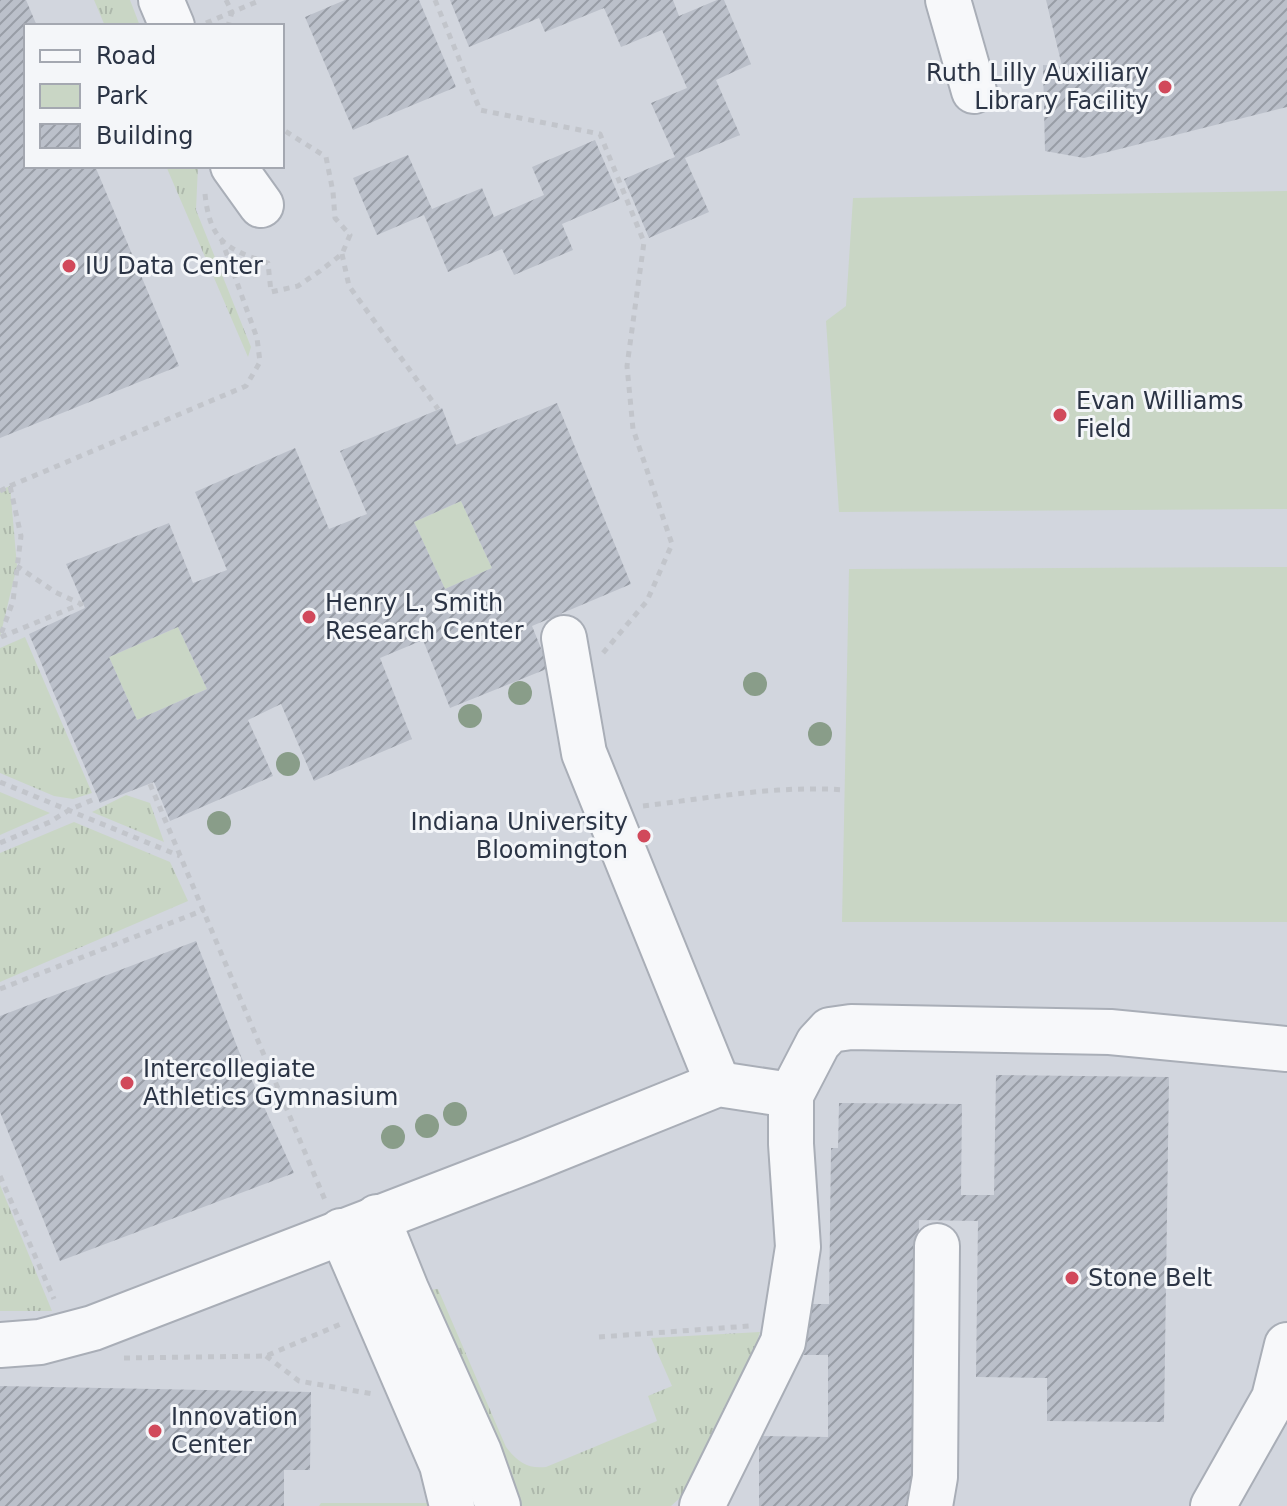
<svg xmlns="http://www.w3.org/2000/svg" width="1287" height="1506" font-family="'DejaVu Sans',sans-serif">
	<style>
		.built { fill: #d2d6de; fill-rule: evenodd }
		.grass { fill: url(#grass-tufts) }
		.green { fill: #c9d6c5 }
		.building { fill: url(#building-hatch); fill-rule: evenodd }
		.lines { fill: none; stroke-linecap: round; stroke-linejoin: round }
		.minor-casing { stroke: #a9aeb7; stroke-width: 48 }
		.path { stroke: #c2c5cb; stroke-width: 5; stroke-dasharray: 6 6; stroke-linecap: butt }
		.minor { stroke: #f7f8fa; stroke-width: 44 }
		.tree { fill: #899d89 }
		.poi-dot { fill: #d1495b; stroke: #f4f6f9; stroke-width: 3 }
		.labels { text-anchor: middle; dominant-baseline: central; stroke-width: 6; stroke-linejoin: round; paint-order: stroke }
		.poi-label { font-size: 24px; fill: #2b3445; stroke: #f4f6f9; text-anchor: start }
	</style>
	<defs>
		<pattern id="grass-tufts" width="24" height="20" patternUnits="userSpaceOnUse" patternTransform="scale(2)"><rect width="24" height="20" fill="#c9d6c5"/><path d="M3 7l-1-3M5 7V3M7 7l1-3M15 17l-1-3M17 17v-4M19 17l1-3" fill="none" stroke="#adb8ab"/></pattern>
		<pattern id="building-hatch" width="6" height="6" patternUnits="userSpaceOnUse" patternTransform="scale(2)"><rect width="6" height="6" fill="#bbc0ca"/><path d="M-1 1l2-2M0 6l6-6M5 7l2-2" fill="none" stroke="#989da6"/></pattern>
	</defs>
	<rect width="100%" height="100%" fill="#e4e7ec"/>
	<path class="built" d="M0,0H1287V1506H0ZM26,26H282V166H26Z"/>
	<g class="grass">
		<polygon points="94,0 130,0 140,26 105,26"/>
		<polygon points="166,166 198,166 196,210 251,347 248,357"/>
		<polygon points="10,486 17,566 0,637 0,490"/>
		<polygon points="25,637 92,793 73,799 54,796 0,773 0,648"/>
		<polygon points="0,792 50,813 0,835"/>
		<polygon points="126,795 150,803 164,842 92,812"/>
		<polygon points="74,822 170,862 188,901 0,982 0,853"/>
		<polygon points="0,1185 52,1311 0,1311"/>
		<path d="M438,1289L506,1447C518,1462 527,1469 546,1467L657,1421L648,1396L672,1386L651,1338L760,1332L750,1363L681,1497L671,1506H517L421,1291Z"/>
		<polygon points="321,1503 432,1503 433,1506 319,1506"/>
	</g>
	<g class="green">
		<polygon points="1287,191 1287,509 839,512 826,321 846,306 853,198"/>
		<polygon points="461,501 492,568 445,589 414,522"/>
		<polygon points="1287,567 1287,922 842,922 849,569"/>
		<polygon points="178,627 207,689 137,720 109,657"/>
	</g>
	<g class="building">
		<polygon points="0,0 26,0 37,26 26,26 26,166 95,166 179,366 0,438"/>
		<polygon points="345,0 419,0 456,87 353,130 305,17"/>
		<polygon points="450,0 673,0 679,16 717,0 724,0 751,64 716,80 740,135 685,158 709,212 649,238 624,179 675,157 651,103 687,88 662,30 621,47 604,8 545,32 539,18 469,47"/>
		<polygon points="1046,0 1287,0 1287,107 1084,158 1045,151 1043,65 1062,66"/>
		<polygon points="595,140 620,199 562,224 573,250 514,275 502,249 448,272 424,215 377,235 353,178 408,155 432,209 482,188 494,217 544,195 532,167"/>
		<path d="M557,403L631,584L532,626L549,668L450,708L423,640L380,658L412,739L314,781L281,704L248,720L273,776L170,821L154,782L100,803L29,634L85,608L66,564L169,523L193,583L227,570L195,492L295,448L329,529L367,514L340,451L442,408L456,445ZM461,501L492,568L445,589L414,522ZM178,627L207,689L137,720L109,657Z"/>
		<polygon points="196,941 240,1054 294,1173 60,1261 0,1112 0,1016"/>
		<polygon points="996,1075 1169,1077 1164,1422 1047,1421 1047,1378 976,1377 978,1221 919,1220 916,1455 913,1455 912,1506 759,1506 759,1436 828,1437 828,1355 804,1355 805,1304 829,1304 831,1148 838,1148 839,1103 962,1104 961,1195 994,1195"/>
		<polygon points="0,1386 311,1392 310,1470 284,1470 284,1506 0,1506"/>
	</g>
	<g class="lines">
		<g class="minor-casing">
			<g id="minor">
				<polyline points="161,0 172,26"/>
				<polyline points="948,0 974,91"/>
				<polyline points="233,166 261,205"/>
				<polyline points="564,638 584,753 718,1084"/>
				<polyline points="377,1217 406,1289 479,1452 498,1506"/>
				<polyline points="341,1231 442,1465 452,1506"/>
				<polyline points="0,1345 40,1342 93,1328 527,1161 718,1084 791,1095"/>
				<polyline points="702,1506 783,1342 798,1247 791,1144 791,1095 818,1043 830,1030 851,1027 1110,1032 1287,1049"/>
				<polyline points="930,1506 935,1477 937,1246"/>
				<polyline points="1213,1506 1274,1398 1287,1345"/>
			</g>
		</g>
		<g class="path">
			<polyline points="226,0 232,12 228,26"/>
			<polyline points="435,0 480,110 600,134 644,242 627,366 633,429 672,544 647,601 603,653"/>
			<polyline points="206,23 261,0"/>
			<path d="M205,194C210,241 226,249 268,263L271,292L298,286L320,271L342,254L350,235L335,218L333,192L326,157L282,129"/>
			<polyline points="342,254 349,286 438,409"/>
			<polyline points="10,486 246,386 260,362 257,338 222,241"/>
			<polyline points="0,491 10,486 21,536 13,601 0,637"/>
			<polyline points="1,637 81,604 55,592 17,566"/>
			<polyline points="0,782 180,856"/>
			<polyline points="150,784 325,1200"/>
			<path d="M643,806C710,798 777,785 845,790"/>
			<polyline points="0,843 50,822 69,810 97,798"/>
			<polyline points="0,989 204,910"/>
			<polyline points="0,1176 54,1299"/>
			<polyline points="599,1337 749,1326"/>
			<polyline points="266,1356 299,1381 373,1394"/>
			<polyline points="124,1358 266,1356 343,1323"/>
		</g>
		<use href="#minor" class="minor"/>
	</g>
	<g class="tree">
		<circle cx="755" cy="684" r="12"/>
		<circle cx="520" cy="693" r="12"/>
		<circle cx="470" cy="716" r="12"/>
		<circle cx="820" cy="734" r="12"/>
		<circle cx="288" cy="764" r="12"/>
		<circle cx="219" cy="823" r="12"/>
		<circle cx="455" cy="1114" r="12"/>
		<circle cx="427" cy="1126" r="12"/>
		<circle cx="393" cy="1137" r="12"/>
	</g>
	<g class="poi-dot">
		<circle cx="1165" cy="87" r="8"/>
		<circle cx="69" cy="266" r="8"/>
		<circle cx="1060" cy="415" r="8"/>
		<circle cx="309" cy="617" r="8"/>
		<circle cx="644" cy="836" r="8"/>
		<circle cx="127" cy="1083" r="8"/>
		<circle cx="1072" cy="1278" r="8"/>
		<circle cx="155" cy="1431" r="8"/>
	</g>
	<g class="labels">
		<g class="poi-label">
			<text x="1149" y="73" text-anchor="end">Ruth Lilly Auxiliary<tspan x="1149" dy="28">Library Facility</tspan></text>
			<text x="85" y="266">IU Data Center</text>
			<text x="1076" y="401">Evan Williams<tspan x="1076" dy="28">Field</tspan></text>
			<text x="325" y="603">Henry L. Smith<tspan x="325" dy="28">Research Center</tspan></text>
			<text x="628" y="822" text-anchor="end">Indiana University<tspan x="628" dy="28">Bloomington</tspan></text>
			<text x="143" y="1069">Intercollegiate<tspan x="143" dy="28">Athletics Gymnasium</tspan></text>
			<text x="1088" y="1278">Stone Belt</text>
			<text x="171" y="1417">Innovation<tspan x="171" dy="28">Center</tspan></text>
		</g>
	</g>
	<rect x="24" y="24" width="260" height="144" fill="#f4f6f9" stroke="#a4a8b1" stroke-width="2"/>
	<rect x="40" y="50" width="40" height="12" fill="#f7f8fa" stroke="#a4a8b1" stroke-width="2"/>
	<text x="96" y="64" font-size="24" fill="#2b3445">Road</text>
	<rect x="40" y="84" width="40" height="24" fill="#c9d6c5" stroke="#a4a8b1" stroke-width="2"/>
	<text x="96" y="104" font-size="24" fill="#2b3445">Park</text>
	<rect x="40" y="124" width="40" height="24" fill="url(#building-hatch)" stroke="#a4a8b1" stroke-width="2"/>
	<text x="96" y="144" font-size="24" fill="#2b3445">Building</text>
</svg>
